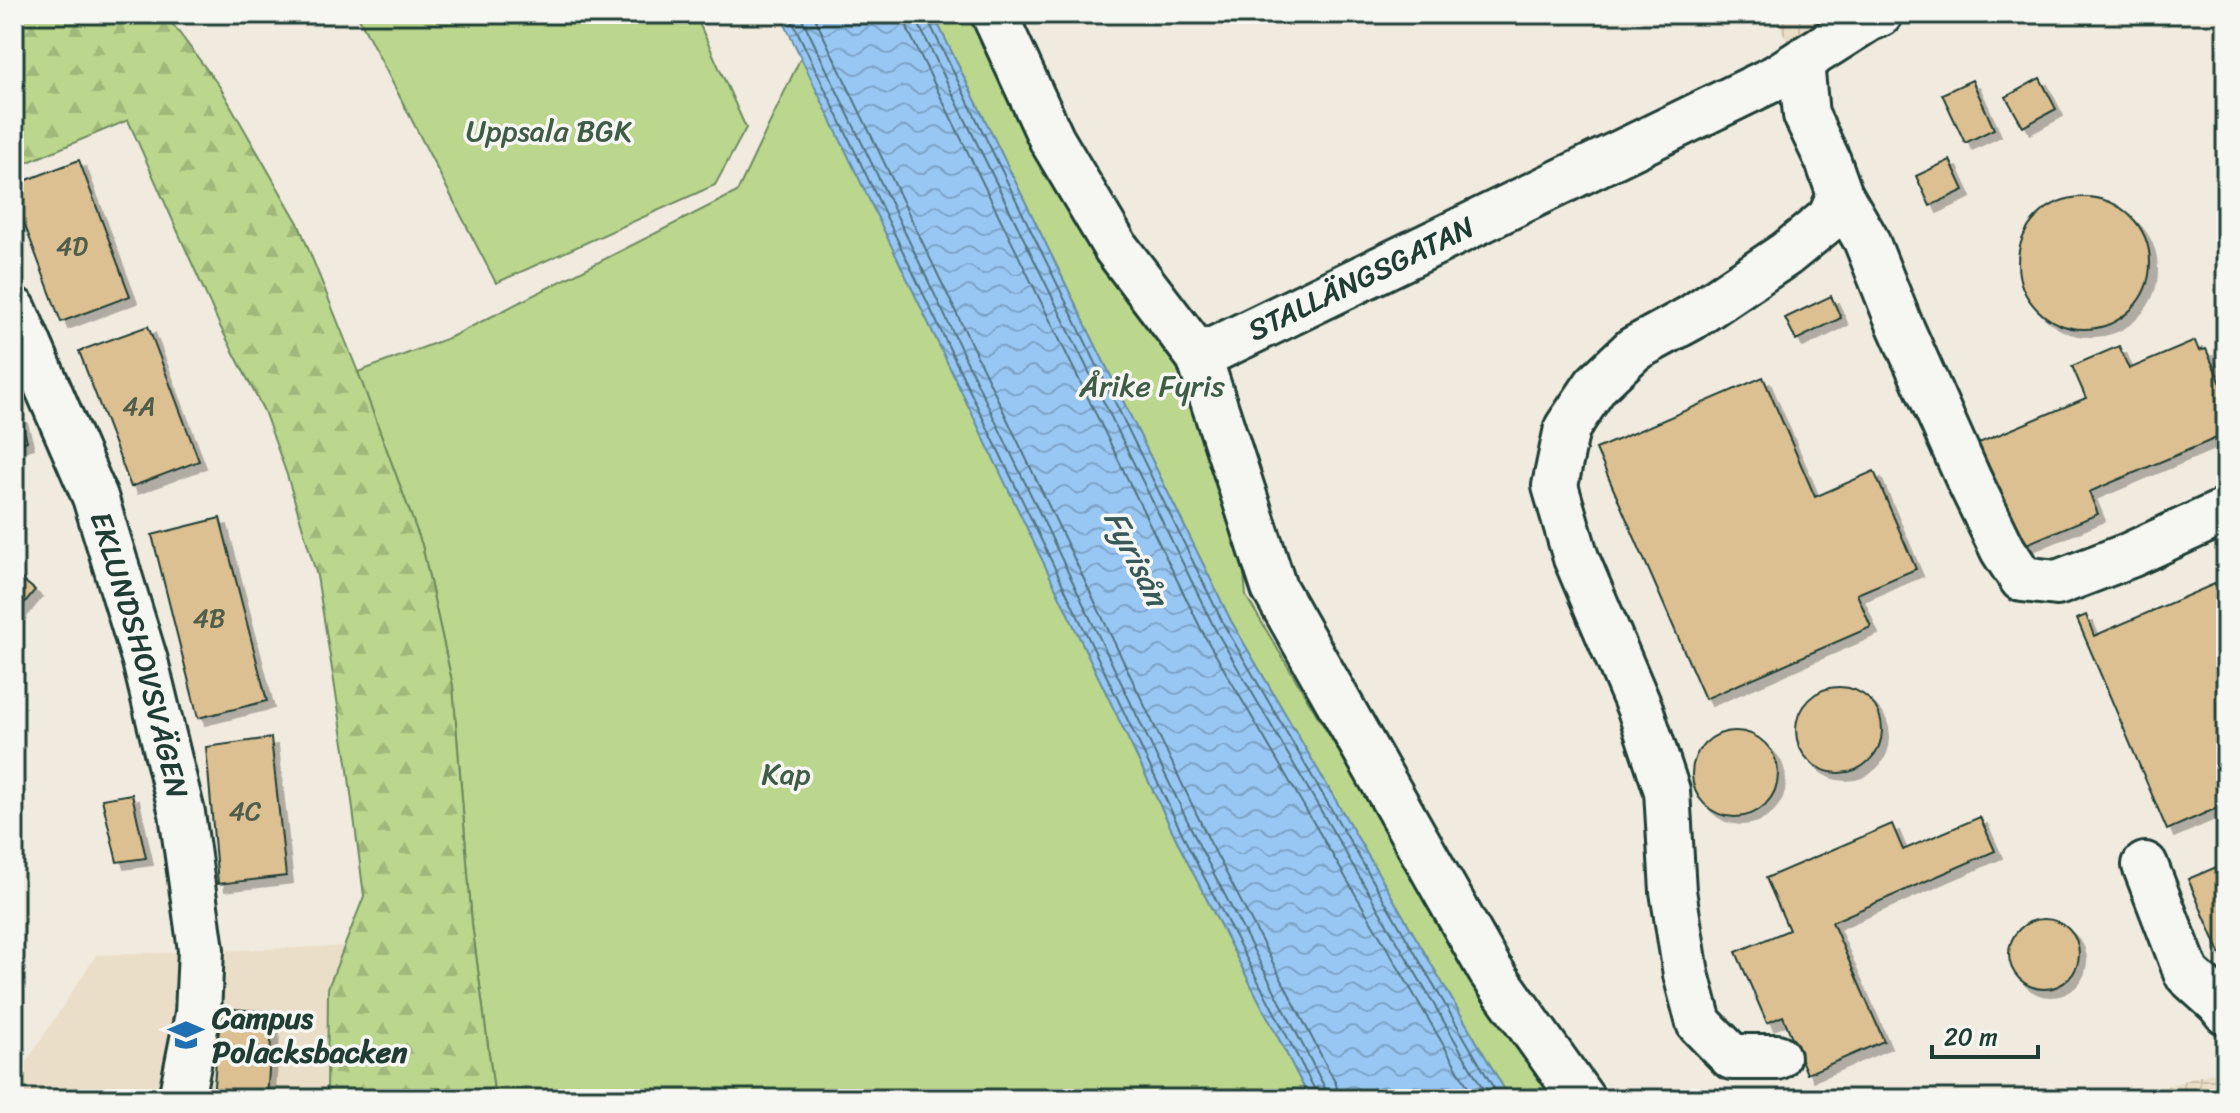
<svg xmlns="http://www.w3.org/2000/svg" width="2240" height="1113" font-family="Sriracha,sans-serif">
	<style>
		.built { fill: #ebdec8 }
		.industrial { fill: url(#industrial-grid) }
		.green { fill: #bbd68d; stroke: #6d8a60; stroke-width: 2 }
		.forest { fill: url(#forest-firs); stroke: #6d8a60; stroke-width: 2 }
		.water { fill: url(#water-waves); stroke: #6890a7; stroke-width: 2 }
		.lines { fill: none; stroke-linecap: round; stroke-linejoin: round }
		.shore { stroke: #507481; stroke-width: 2 }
		.building { fill: #ddc091; stroke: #1f3d34; stroke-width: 2; filter: url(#shadow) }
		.minor-casing { stroke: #1f3d34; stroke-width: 50 }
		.minor { stroke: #f6f6f2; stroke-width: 44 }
		.labels { text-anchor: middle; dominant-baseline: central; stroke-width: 7; stroke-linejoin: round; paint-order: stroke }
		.number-label { font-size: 26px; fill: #4e5e4b }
		.park-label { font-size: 30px; fill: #3e5c46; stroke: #f6f6f2 }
		.street-label { font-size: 30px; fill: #1f3d34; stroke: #f6f6f2 }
		.poi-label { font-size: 30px; font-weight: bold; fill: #1f3d34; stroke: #f6f6f2; text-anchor: start }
		.water-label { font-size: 32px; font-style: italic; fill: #37595a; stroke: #f6f6f2 }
	</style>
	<defs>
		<pattern id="industrial-grid" width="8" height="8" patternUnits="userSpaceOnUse" patternTransform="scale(2)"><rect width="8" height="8" fill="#ebdec8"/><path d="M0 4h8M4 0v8" fill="none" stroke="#c9bfac"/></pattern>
		<pattern id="forest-firs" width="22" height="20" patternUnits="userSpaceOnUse" patternTransform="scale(2)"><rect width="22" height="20" fill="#bbd68d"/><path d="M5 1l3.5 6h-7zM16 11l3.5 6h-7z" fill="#a0b97a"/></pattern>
		<pattern id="water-waves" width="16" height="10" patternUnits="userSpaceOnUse" patternTransform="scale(2)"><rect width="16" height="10" fill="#99c7f4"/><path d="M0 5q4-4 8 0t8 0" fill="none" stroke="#7ca3c6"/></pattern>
		<filter id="shadow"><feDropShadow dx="7" dy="7" stdDeviation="0" flood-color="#0004"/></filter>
	</defs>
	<rect width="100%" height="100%" fill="#f1ebdf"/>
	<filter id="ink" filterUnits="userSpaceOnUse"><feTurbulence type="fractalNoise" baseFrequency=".0125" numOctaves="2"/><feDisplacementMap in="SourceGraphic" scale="16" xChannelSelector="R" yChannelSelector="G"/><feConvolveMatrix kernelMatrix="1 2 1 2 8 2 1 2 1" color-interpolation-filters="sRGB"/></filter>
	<g filter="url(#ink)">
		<polygon class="built" points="345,946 328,988 327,1099 14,1099 14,1081 96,955"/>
		<g class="industrial">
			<polygon points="1775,14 1830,14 1787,41"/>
			<polygon points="2224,1069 2226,1099 2123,1099"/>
		</g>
		<g class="green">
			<polygon points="357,14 695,14 746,128 715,185 496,283"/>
			<polygon points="933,14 976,14 1178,364 1240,527 1246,596 1512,1042 1554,1099 1510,1099 1231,621"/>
			<polygon points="801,57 1184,855 1310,1099 495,1099 472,924 453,686 422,545 358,372 451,337 737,192"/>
		</g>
		<polygon class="forest" points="14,14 165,14 220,87 298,223 358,372 422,545 453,686 472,924 495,1099 327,1099 328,988 364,896 347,762 317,576 287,475 264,411 220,326 128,120 14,168"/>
		<polygon class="water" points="780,14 933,14 1231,621 1510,1099 1310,1099 1184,855"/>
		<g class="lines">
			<g class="shore">
				<polyline points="789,14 1191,852 1316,1092 1317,1099"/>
				<polyline points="800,14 1200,847 1325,1088 1327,1099"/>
				<polyline points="813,14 1210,842 1336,1084 1339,1099"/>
				<polyline points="905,14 908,30 1204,635 1475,1099"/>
				<polyline points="917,14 919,25 1215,629 1489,1099"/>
				<polyline points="927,14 928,20 1224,625 1500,1099"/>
			</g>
		</g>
		<g class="building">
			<polygon points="2040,78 2056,109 2023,127 2006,97"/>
			<polygon points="1972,80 1994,129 1965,143 1942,94"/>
			<polygon points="79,160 130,296 61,322 14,196 14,185"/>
			<polygon points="1950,160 1964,190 1930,206 1916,176"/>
			<circle cx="2084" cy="263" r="66"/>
			<polygon points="1831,296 1841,318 1796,340 1785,318"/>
			<polygon points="148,326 199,461 131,487 79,351"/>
			<polygon points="2195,341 2199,351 2206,349 2226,395 2226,434 2089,492 2098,514 2017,548 1974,445 2086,398 2072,366 2119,346 2129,369"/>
			<polygon points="1763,377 1815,497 1874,471 1916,569 1857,594 1871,627 1705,699 1596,449"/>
			<polygon points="20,416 27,441 14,445 14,418"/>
			<polygon points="220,518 267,701 198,718 152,535"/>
			<polygon points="14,573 35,590 14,616"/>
			<polygon points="2226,579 2226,804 2167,830 2077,619 2086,615 2094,636"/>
			<circle cx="1839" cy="730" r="43"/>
			<circle cx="1735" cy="774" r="43"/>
			<polygon points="271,738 286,876 218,884 206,747"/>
			<polygon points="132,794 146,858 117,862 102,799"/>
			<polygon points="1980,817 1995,851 1832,922 1884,1041 1807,1074 1783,1016 1767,1023 1736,952 1789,930 1766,878 1892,824 1903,850"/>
			<polygon points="2226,863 2226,967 2188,879"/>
			<circle cx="2044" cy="954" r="35"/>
			<polygon points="220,1008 273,1012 267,1099 213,1099"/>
		</g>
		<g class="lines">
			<g class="minor-casing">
				<g id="minor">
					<polyline points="994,14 1052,140 1116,248 1199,357 1274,588 1490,970 1582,1099"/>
					<polyline points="1840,195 1866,240 1899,323 1968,478 2003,550 2022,579 2057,583 2130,555 2226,511"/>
					<path id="s1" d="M14,310L95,497L145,661L182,813L201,950L198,1014L181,1099"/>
					<path id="s2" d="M1199,357L1775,78L1868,19L1880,14"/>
					<polyline points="2145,865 2187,974 2219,1003 2226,1012"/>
					<polyline points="1777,1057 1732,1057 1699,1023 1686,974 1673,891 1667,791 1640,709 1576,558 1555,486 1567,428 1596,385 1634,349 1691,318 1786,254 1830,218 1840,195 1828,161 1806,115 1801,62"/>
				</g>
			</g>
			<use href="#minor" class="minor"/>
		</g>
	</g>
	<defs>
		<g id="university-bare" transform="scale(2.76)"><path d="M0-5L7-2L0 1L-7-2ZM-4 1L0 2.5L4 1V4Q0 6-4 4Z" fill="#1f6fb2" stroke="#f6f6f2" stroke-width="2.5" paint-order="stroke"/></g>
	</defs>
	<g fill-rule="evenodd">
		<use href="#university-bare" x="186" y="1035"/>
	</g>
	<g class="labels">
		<g class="number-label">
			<text x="72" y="246">4D</text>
			<text x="139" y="406">4A</text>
			<text x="209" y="618">4B</text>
			<text x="245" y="811">4C</text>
		</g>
		<g class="park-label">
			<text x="549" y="131">Uppsala BGK</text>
			<text x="1152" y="386">Årike Fyris</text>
			<text x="786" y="774">Kap</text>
		</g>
		<g class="street-label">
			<text stroke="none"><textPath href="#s2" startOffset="180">STALLÄNGSGATAN</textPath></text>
			<text stroke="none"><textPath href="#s1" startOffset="368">EKLUNDSHOVSVÄGEN</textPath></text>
		</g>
		<g class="poi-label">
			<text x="212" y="1018">Campus<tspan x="212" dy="34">Polacksbacken</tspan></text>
		</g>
		<g class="water-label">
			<text transform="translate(1136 558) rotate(63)">Fyrisån</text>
		</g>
	</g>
	<rect width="2240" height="1113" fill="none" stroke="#f6f6f2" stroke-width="48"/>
	<rect x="24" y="24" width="2192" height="1065" fill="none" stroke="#1f3d34" stroke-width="3" filter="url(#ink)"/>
	<path d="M1932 1045v12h106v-12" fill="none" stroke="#1f3d34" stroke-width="4"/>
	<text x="1944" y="1045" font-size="24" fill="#1f3d34" stroke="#f6f6f2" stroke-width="6" paint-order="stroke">20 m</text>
</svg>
